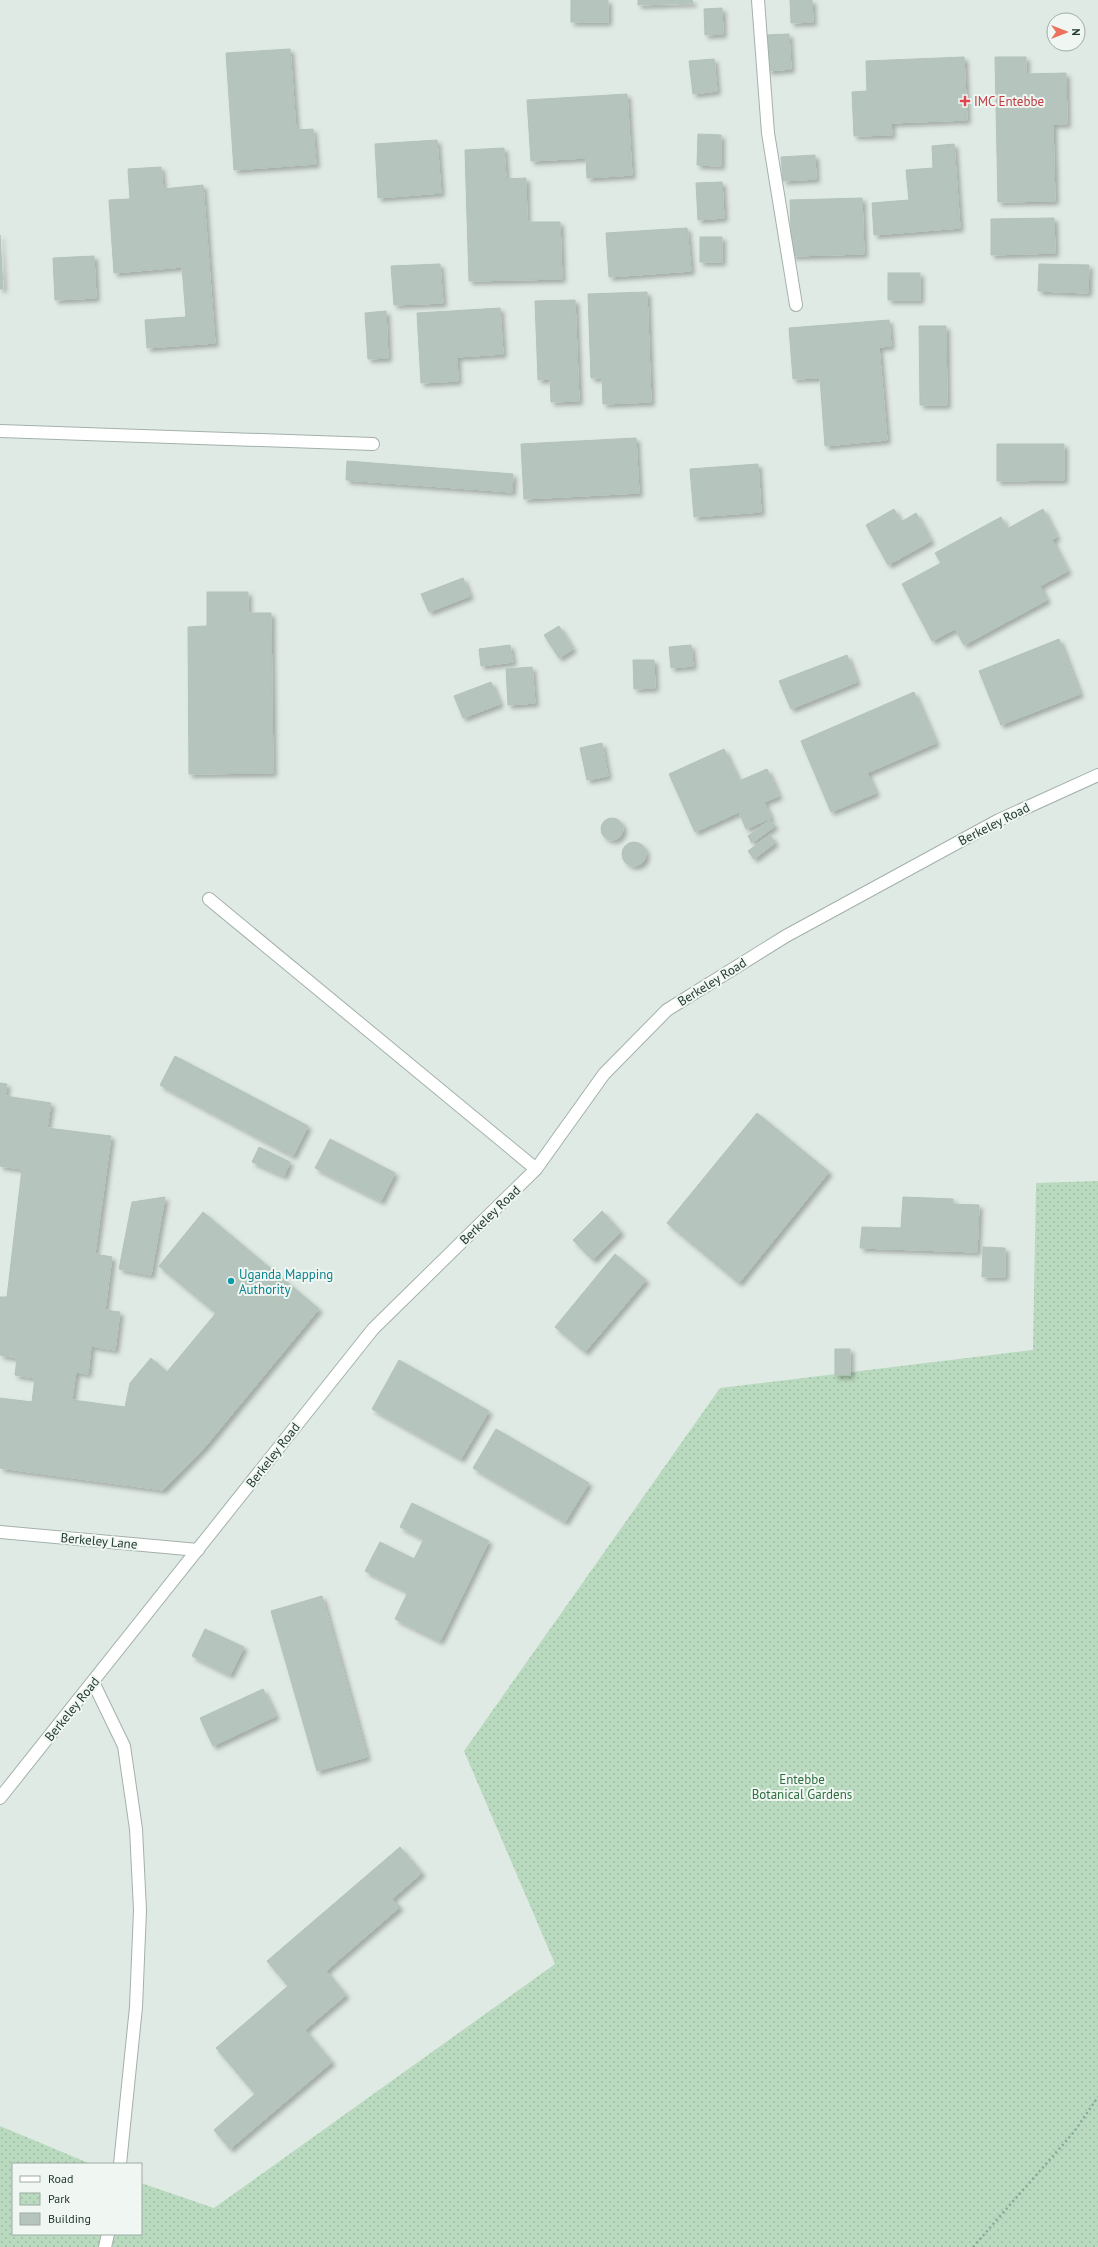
<svg xmlns="http://www.w3.org/2000/svg" width="1098" height="2247" font-family="'PT Sans',sans-serif">
	<style>
		.park { fill: url(#park-dots) }
		.building { fill: #b5c4bd; stroke: #b2c3ba; filter: url(#shadow) }
		.lines { fill: none; stroke-linecap: round; stroke-linejoin: round }
		.service-casing { stroke: #a3b1aa; stroke-width: 14 }
		.minor-casing { stroke: #a3b1aa; stroke-width: 14 }
		.path { stroke: #82ab9a; stroke-width: 2.5; stroke-dasharray: 2 3; stroke-linecap: butt }
		.service { stroke: #fff; stroke-width: 12 }
		.minor { stroke: #fff; stroke-width: 12 }
		.health-dot { fill: #e0444e; stroke: #f0f7f2; stroke-width: 1.5 }
		.culture-dot { fill: #0f9aa8; stroke: #f0f7f2; stroke-width: 1.5 }
		.labels { text-anchor: middle; dominant-baseline: central; stroke-width: 4; stroke-linejoin: round; paint-order: stroke }
		.health-label { font-size: 13px; fill: #be3a42; stroke: #f0f7f2; text-anchor: start }
		.street-label { font-size: 13px; fill: #223930; stroke: #f0f7f2 }
		.culture-label { font-size: 13px; fill: #0d838f; stroke: #f0f7f2; text-anchor: start }
		.park-label { font-size: 13px; fill: #2e6d40; stroke: #f0f7f2 }
	</style>
	<defs>
		<pattern id="park-dots" width="8" height="8" patternUnits="userSpaceOnUse"><rect width="8" height="8" fill="#b9dabe"/><path d="M2 2h.1M6 6h.1" fill="none" stroke="#9fbca4" stroke-width="1.8" stroke-linecap="round"/></pattern>
		<filter id="shadow"><feDropShadow dx="3.5" dy="3.5" stdDeviation="2" flood-color="#0004"/></filter>
	</defs>
	<rect width="100%" height="100%" fill="#e0eae4"/>
	<polygon class="park" points="1098,1181 1098,2247 0,2247 0,2126 91,2164 13,2164 13,2234 141,2234 141,2183 214,2208 555,1964 464,1751 720,1388 1033,1350 1036,1183"/>
	<g class="building">
		<rect x="571" y="0" width="37" height="22"/>
		<polygon points="638,0 692,0 693,3 638,5"/>
		<polygon points="790,0 812,0 813,22 791,23"/>
		<polygon points="722,8 723,34 705,35 704,9"/>
		<polygon points="789,34 791,69 768,71 766,35"/>
		<polygon points="290,49 296,130 313,129 316,164 234,170 226,53"/>
		<polygon points="964,57 967,120 891,123 892,135 854,136 852,92 867,91 866,61"/>
		<polygon points="995,57 1026,57 1026,74 1066,73 1067,124 1053,124 1055,201 998,202"/>
		<polygon points="714,59 717,91 693,94 689,61"/>
		<polygon points="627,94 632,175 587,178 586,158 531,161 527,100"/>
		<polygon points="698,134 721,135 721,166 697,165"/>
		<polygon points="437,140 441,193 378,198 375,144"/>
		<polygon points="954,144 960,228 874,235 872,203 909,200 906,170 933,168 932,146"/>
		<polygon points="504,148 506,179 526,178 527,222 560,222 562,279 469,281 465,150"/>
		<polygon points="815,155 816,179 783,181 781,157"/>
		<polygon points="161,167 163,189 203,185 215,343 147,348 145,320 186,317 182,267 114,273 109,200 130,199 128,169"/>
		<polygon points="722,182 724,218 698,220 696,183"/>
		<polygon points="862,198 864,254 792,256 790,200"/>
		<polygon points="1054,218 1055,253 991,255 991,219"/>
		<polygon points="687,228 691,271 609,277 606,233"/>
		<polygon points="0,235 3,289 0,289"/>
		<rect x="700" y="237" width="22" height="25"/>
		<polygon points="94,256 96,298 55,300 53,258"/>
		<polygon points="440,264 443,303 394,305 391,266"/>
		<polygon points="1039,264 1089,265 1088,293 1038,291"/>
		<rect x="888" y="273" width="32" height="27"/>
		<polygon points="647,292 651,402 603,404 602,378 591,378 588,294"/>
		<polygon points="575,300 579,401 551,402 550,379 538,380 535,301"/>
		<polygon points="500,308 503,354 457,357 458,381 421,383 417,313"/>
		<polygon points="386,311 388,358 368,359 365,313"/>
		<polygon points="889,320 891,346 879,347 887,440 825,446 820,378 793,379 789,328"/>
		<polygon points="919,326 946,326 947,405 920,405"/>
		<polygon points="636,438 639,493 524,499 521,444"/>
		<polygon points="997,444 1064,444 1064,480 997,481"/>
		<polygon points="347,461 513,474 512,492 346,480"/>
		<polygon points="758,464 761,512 694,517 690,469"/>
		<polygon points="894,509 901,522 916,513 931,541 888,565 866,525"/>
		<polygon points="1043,509 1057,537 1052,540 1068,571 1040,586 1047,600 964,645 955,629 932,641 902,584 941,563 935,553 1001,517 1007,529"/>
		<polygon points="463,578 470,596 429,612 421,594"/>
		<polygon points="207,592 248,592 248,613 271,613 273,773 189,774 188,627 207,626"/>
		<polygon points="559,626 573,649 559,658 544,635"/>
		<polygon points="1059,639 1080,694 1001,725 979,671"/>
		<polygon points="510,645 513,662 481,666 479,649"/>
		<polygon points="691,645 693,666 671,668 669,647"/>
		<polygon points="847,655 857,682 791,709 779,681"/>
		<polygon points="633,660 654,660 655,688 634,689"/>
		<polygon points="532,667 535,703 508,705 506,669"/>
		<polygon points="491,682 500,704 463,718 454,696"/>
		<polygon points="914,692 936,743 867,773 876,793 831,812 801,741"/>
		<polygon points="602,743 608,776 587,780 580,748"/>
		<polygon points="724,749 739,781 767,769 779,796 764,802 771,818 746,829 739,812 695,832 669,774"/>
		<circle cx="612" cy="829" r="11"/>
		<polygon points="770,820 775,826 752,843 748,836"/>
		<polygon points="770,835 775,843 754,859 748,851"/>
		<circle cx="634" cy="854" r="12"/>
		<polygon points="175,1056 308,1126 293,1156 160,1085"/>
		<polygon points="0,1083 7,1084 5,1096 51,1103 47,1128 111,1136 95,1254 112,1257 105,1310 120,1312 115,1350 91,1346 88,1374 76,1372 72,1400 125,1407 130,1383 151,1358 167,1372 216,1313 159,1266 203,1212 319,1309 205,1447 163,1490 0,1468 0,1398 32,1402 35,1378 15,1375 17,1358 0,1355 0,1297 7,1297 22,1169 0,1166"/>
		<polygon points="757,1113 829,1172 739,1283 667,1223"/>
		<polygon points="330,1139 395,1173 381,1201 315,1168"/>
		<polygon points="259,1147 290,1162 284,1176 252,1162"/>
		<polygon points="165,1197 151,1275 119,1269 132,1202"/>
		<polygon points="903,1197 953,1199 953,1204 979,1205 977,1252 860,1248 862,1227 901,1228"/>
		<polygon points="602,1211 621,1232 593,1260 573,1240"/>
		<polygon points="983,1247 1005,1248 1005,1277 982,1277"/>
		<polygon points="615,1254 646,1280 585,1352 555,1327"/>
		<rect x="835" y="1349" width="15" height="26"/>
		<polygon points="399,1360 489,1411 461,1459 372,1409"/>
		<polygon points="496,1429 589,1483 565,1522 473,1468"/>
		<polygon points="412,1503 489,1541 440,1641 395,1619 408,1592 365,1571 380,1542 414,1559 424,1539 400,1527"/>
		<polygon points="322,1596 367,1757 317,1771 271,1611"/>
		<polygon points="205,1629 244,1647 230,1675 192,1656"/>
		<polygon points="263,1689 276,1716 213,1746 200,1718"/>
		<polygon points="400,1847 422,1873 392,1899 400,1907 326,1971 346,1995 305,2030 332,2062 230,2149 214,2130 255,2094 216,2048 288,1986 267,1961"/>
	</g>
	<g class="lines">
		<g class="service-casing">
			<g id="service">
				<polyline points="93,1682 124,1746 136,1829 140,1910 136,2007 120,2164"/>
				<polyline points="105,2247 108,2234"/>
			</g>
		</g>
		<g class="minor-casing">
			<g id="minor">
				<polyline points="758,0 768,133 796,305"/>
				<polyline points="0,431 373,444"/>
				<polyline points="209,899 536,1169"/>
				<polyline points="0,1532 198,1550"/>
				<polyline points="0,1798 373,1329 536,1169 604,1074 667,1010 786,936 999,820 1098,775"/>
			</g>
		</g>
		<polyline class="path" points="973,2247 1074,2132 1098,2097"/>
		<use href="#service" class="service"/>
		<use href="#minor" class="minor"/>
	</g>
	<path class="health-dot" d="M963 95h4v4h4v4h-4v4h-4v-4h-4v-4h4z"/>
	<circle class="culture-dot" cx="231" cy="1281" r="4"/>
	<g class="labels">
		<g class="health-label">
			<text x="974" y="101">IMC Entebbe</text>
		</g>
		<g class="street-label">
			<text transform="translate(994 824) rotate(-27)">Berkeley Road</text>
			<text transform="translate(712 982) rotate(-32)">Berkeley Road</text>
			<text transform="translate(490 1215) rotate(-44)">Berkeley Road</text>
			<text transform="translate(273 1455) rotate(-52)">Berkeley Road</text>
			<text transform="translate(99 1541) rotate(5)">Berkeley Lane</text>
			<text transform="translate(72 1709) rotate(-51)">Berkeley Road</text>
		</g>
		<g class="culture-label">
			<text x="239" y="1274">Uganda Mapping<tspan x="239" dy="15">Authority</tspan></text>
		</g>
		<g class="park-label">
			<text x="802" y="1779">Entebbe<tspan x="802" dy="15">Botanical Gardens</tspan></text>
		</g>
	</g>
	<rect x="12" y="2163" width="130" height="72" fill="#f0f7f2" stroke="#9eaba4"/>
	<rect x="20" y="2176" width="20" height="6" fill="#ffffff" stroke="#9eaba4"/>
	<text x="48" y="2183" font-size="12" fill="#223930">Road</text>
	<rect x="20" y="2193" width="20" height="12" fill="url(#park-dots)" stroke="#9eaba4"/>
	<text x="48" y="2203" font-size="12" fill="#223930">Park</text>
	<rect x="20" y="2213" width="20" height="12" fill="#b5c4bd" stroke="#9eaba4"/>
	<text x="48" y="2223" font-size="12" fill="#223930">Building</text>
	<g transform="translate(1066 32) rotate(90)"><circle r="19" fill="#f0f7f2" stroke="#9eaba4"/>
	<path d="M0-3L7 15L0 10L-7 15Z" fill="#e9715e"/>
	<text y="-6" font-size="11" font-weight="bold" text-anchor="middle" fill="#223930">N</text>
	</g>
</svg>
